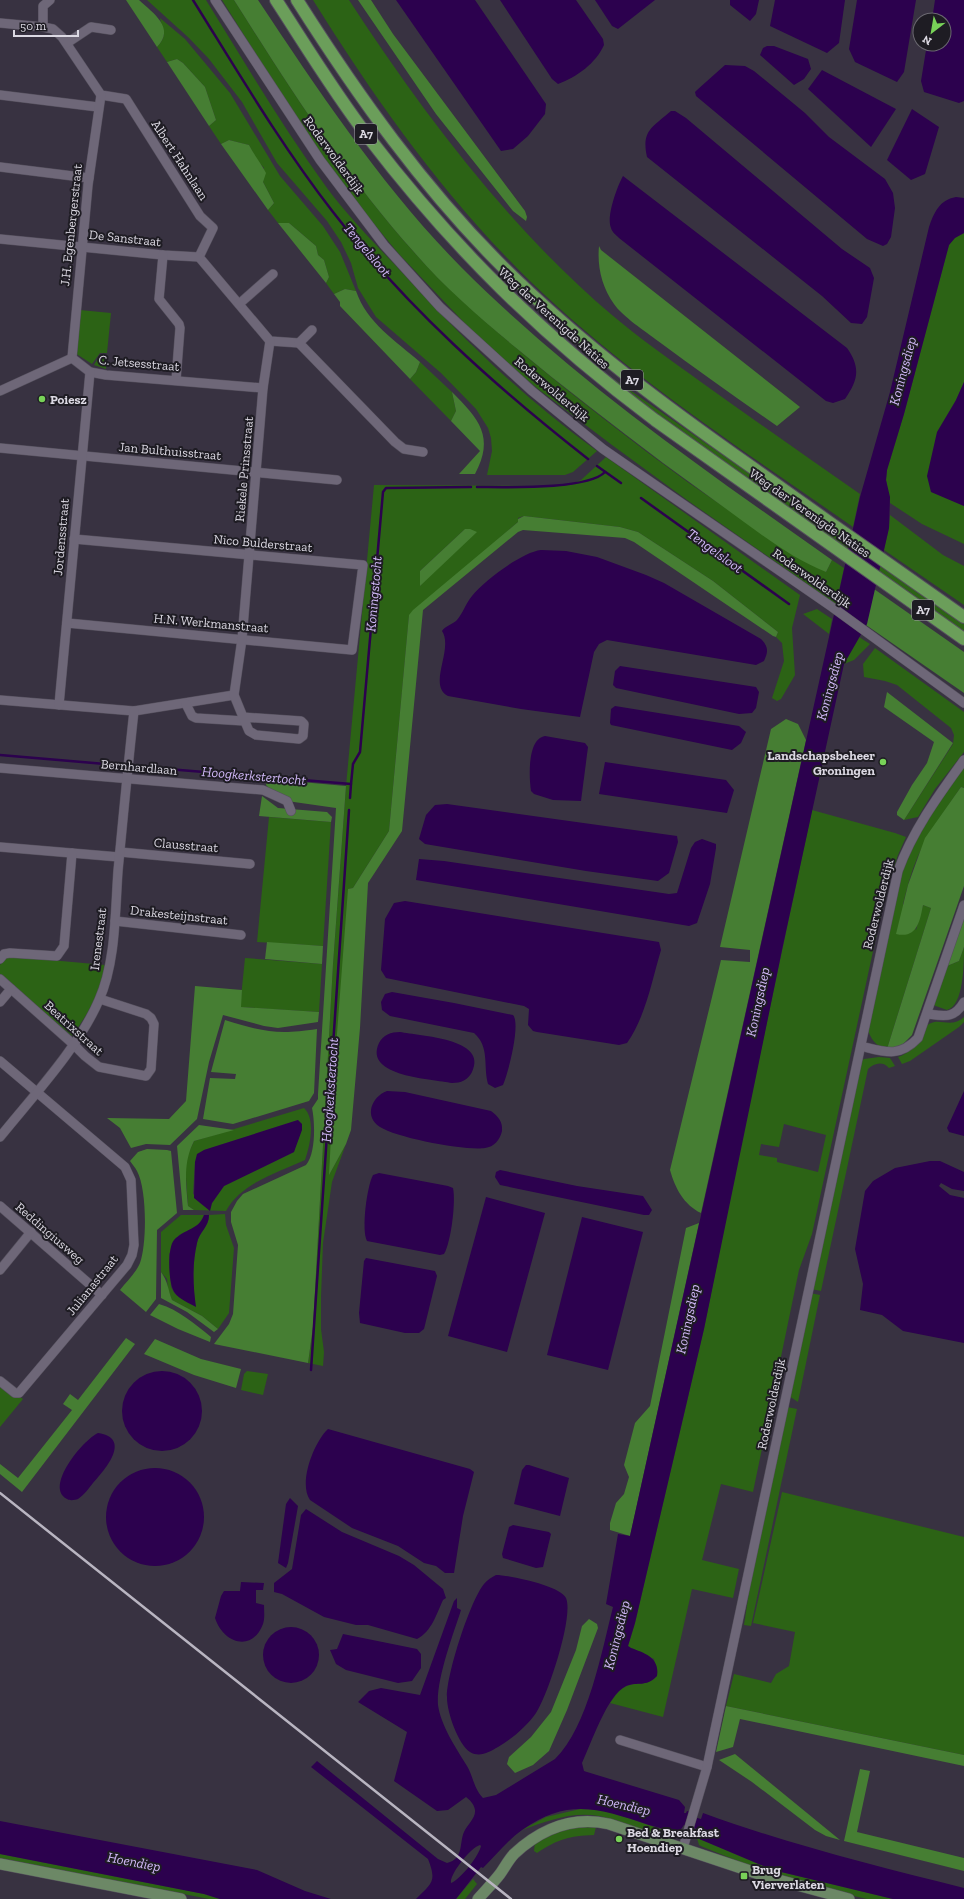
<svg xmlns="http://www.w3.org/2000/svg" width="964" height="1899" font-family="'Zilla Slab',serif">
	<style>
		.green { fill: #2c6315; fill-rule: evenodd }
		.forest { fill: #467e33 }
		.water { fill: #2c014e; fill-rule: evenodd }
		.lines { fill: none; stroke-linecap: round; stroke-linejoin: round }
		.stream { stroke: #2c014e; stroke-width: 2.5 }
		.minor-casing { stroke: #544f5c; stroke-width: 10 }
		.major-casing { stroke: #544f5c; stroke-width: 12 }
		.highway-casing { stroke: #544f5c; stroke-width: 14 }
		.minor { stroke: #6e6778; stroke-width: 9 }
		.major { stroke: #6c8866; stroke-width: 11 }
		.highway { stroke: #6b9e5a; stroke-width: 12 }
		.rail { stroke: #b9b5c1; stroke-width: 2.5 }
		.poi-dot { fill: #78d258; stroke: #1e1c23; stroke-width: 1.5 }
		.labels { text-anchor: middle; dominant-baseline: central; stroke-width: 4; stroke-linejoin: round; paint-order: stroke }
		.shield { fill: #1e1c23; stroke: #a3a0a9; stroke-width: 1 }
		.shield-label { font-size: 12px; font-weight: bold; fill: #dcd9e3 }
		.street-label { font-size: 13px; fill: #dcd9e3; stroke: #1e1c23 }
		.poi-label { font-size: 13px; font-weight: bold; fill: #dcd9e3; stroke: #1e1c23; text-anchor: start }
		.water-label { font-size: 14px; font-style: italic; fill: #d1b8f8; stroke: #1e1c23 }
	</style>
	<rect width="100%" height="100%" fill="#383241"/>
	<g class="green">
		<path d="M147,0H206C245,63 283,128 327,188C348,216 373,242 397,267C458,334 523,398 597,451L573,472L565,475H487L492,451L491,438L488,428L476,409L441,373L376,317L358,288L351,263L341,242L327,221L277,163L242,102L209,59L189,38Z"/>
		<path d="M222,0H234C289,87 345,175 414,252C448,291 488,324 527,357C580,401 634,443 689,483C733,514 780,543 826,572L832,560L844,568L836,604L687,500L612,445L538,389L503,360L477,336L398,253L365,213L313,145Z"/>
		<path d="M313,0H349C423,113 508,227 612,315C640,339 671,360 701,382C754,420 807,457 860,494L853,527C743,450 627,375 530,281C445,198 376,101 313,0Z"/>
		<path d="M160,18L185,39L230,93L280,176L323,226L340,252L356,291L345,289L334,294L326,283L329,277L324,260L318,255L316,246L289,223H278L268,210L274,203L263,182L264,168L256,159L249,145L229,140L221,144L209,126L216,120L205,87L183,63L177,59L167,62L157,47C168,35 163,32 160,18Z"/>
		<polygon points="964,233 964,382 956,400 932,492 964,506 964,544 922,524 890,503 886,480 887,470 904,414 949,245 954,238"/>
		<polygon points="80,310 111,313 107,353 100,353 92,364 75,353"/>
		<polygon points="103,354 107,355 106,369 94,365 98,358"/>
		<polygon points="420,362 452,392 456,411 451,421 410,379 416,372"/>
		<polygon points="611,377 849,543 847,551 629,394"/>
		<path d="M606,457L800,595L792,628L795,675L781,699L777,701L772,698L784,661L782,643L776,637L778,632L713,581L638,532L620,527L524,516L518,518V522L409,616L389,831L353,888L349,889L330,1173L346,1144L332,1182L323,1243L321,1297V1329L324,1352L323,1366L308,1363L313,1327L333,964L346,786L374,485L565,486L581,480ZM465,529L420,586V571Z"/>
		<polygon points="890,515 943,555 964,566 964,605 884,550 889,528"/>
		<polygon points="880,565 964,624 964,633 878,573"/>
		<polygon points="817,609 832,619 829,634 803,614"/>
		<polygon points="859,637 870,644 854,660 844,664"/>
		<polygon points="875,648 964,712 964,752 935,789 918,817 904,820 953,744 954,735 951,728 897,685 885,681 864,677 863,664"/>
		<path d="M964,767V788L961,787C946,809 929,832 918,856C911,872 907,888 903,904L916,930L923,905L931,908L887,1049C875,1046 871,1039 867,1028L902,873L913,846L934,808Z"/>
		<path d="M812,810L895,833L906,837L898,855L886,891L812,1234L799,1270L753,1492L721,1484L702,1560L739,1569L733,1598L692,1589L663,1717L610,1703C614,1697 619,1690 625,1687C636,1681 648,1687 657,1676L654,1659L631,1648L628,1646L635,1623L704,1329L737,1163ZM784,1124L826,1135L818,1172L777,1162V1158L759,1155L761,1144L779,1147Z"/>
		<polygon points="269,817 331,822 323,946 257,942"/>
		<path d="M964,947C964,962 964,1006 947,1010L933,1005L947,966L959,961Z"/>
		<path d="M7,956L105,965C101,992 88,1014 72,1036L0,975V965Z"/>
		<polygon points="245,958 322,964 319,1012 240,1007"/>
		<path d="M964,1017V1022L959,1027L910,1061L902,1064L898,1057C921,1049 917,1031 929,1024C940,1017 951,1029 964,1017Z"/>
		<path d="M879,1057L890,1058L895,1066L889,1068C883,1061 874,1063 868,1069L821,1291L811,1289L859,1062L864,1059Z"/>
		<path d="M304,1108C316,1119 310,1146 305,1160C277,1173 241,1183 226,1211L194,1210L188,1206L185,1164L188,1154L194,1141ZM298,1120L294,1152L224,1186L212,1203L193,1194L195,1162L204,1150Z"/>
		<path d="M225,1214L226,1225L234,1248L229,1313L218,1329L202,1316L172,1300L168,1290L167,1279L161,1272V1232L181,1215H204L198,1226L179,1235L169,1254L171,1287L175,1294L195,1306C193,1285 192,1264 197,1243C199,1232 209,1227 209,1215Z"/>
		<polygon points="810,1293 820,1295 798,1402 789,1396"/>
		<polygon points="247,1371 268,1374 263,1395 241,1390 244,1374"/>
		<polygon points="0,1382 23,1399 0,1427"/>
		<polygon points="787,1407 797,1409 751,1626 744,1625 753,1566"/>
		<polygon points="782,1492 964,1537 964,1755 726,1706 734,1674 771,1683 776,1674 789,1666 795,1632 753,1623"/>
		<path d="M580,1809L608,1811L660,1829L679,1832C663,1844 619,1820 599,1816C572,1811 547,1821 522,1830L546,1817Z"/>
		<path d="M571,1827H596L594,1835C569,1836 558,1839 537,1853L534,1851L535,1841Z"/>
		<polygon points="697,1838 773,1870 893,1899 867,1899 819,1888 745,1864 703,1847 699,1845"/>
		<polygon points="0,1854 204,1894 220,1899 209,1899 0,1858"/>
		<polygon points="473,1879 477,1884 465,1899 456,1899"/>
	</g>
	<g class="forest">
		<path d="M126,0H139C153,13 176,28 157,47Z"/>
		<path d="M234,0H258C320,93 383,188 462,268C574,380 703,469 832,560L826,572C796,560 770,541 744,522C717,502 690,483 663,463C613,425 563,387 515,347C479,317 444,287 414,252C345,175 289,87 234,0Z"/>
		<polygon points="358,0 371,0 393,34 525,211 527,217 526,221 513,211 436,114"/>
		<polygon points="177,59 183,63 205,87 216,120 209,126 167,62"/>
		<path d="M229,140L249,145C254,155 261,163 266,173L263,182L274,203L268,210L221,144Z"/>
		<polygon points="278,223 289,223 316,246 318,255 324,260 329,277 326,283"/>
		<path d="M599,246L601,250L800,407L777,426C737,398 697,370 658,341C646,332 622,316 614,304C602,287 597,267 599,246Z"/>
		<path d="M345,289L356,291C367,323 396,341 420,362L416,372L410,379L340,306V302L334,294Z"/>
		<path d="M452,392C479,419 495,437 475,474H459L480,451L451,421L456,411Z"/>
		<polygon points="524,516 620,527 638,532 713,581 778,632 776,637 773,636 634,542 625,538 523,530 518,532 423,610 402,831 368,883 360,1028 351,1130 346,1144 329,1175 335,1060 348,889 353,888 389,831 409,615 413,610 518,522 518,519"/>
		<polygon points="465,529 470,529 477,532 420,586 420,571"/>
		<polygon points="874,589 964,652 964,693 866,625"/>
		<polygon points="887,692 953,743 904,820 897,815 897,812 912,785 927,763 934,742 884,707"/>
		<path d="M786,719L798,724L806,740L701,1213C684,1205 675,1188 670,1170L721,960L750,962V950L720,947L771,729Z"/>
		<path d="M267,779L346,786L333,964L313,1327L308,1363L214,1344L229,1324L233,1314L238,1245L231,1222V1212L237,1201L243,1194L306,1165C316,1153 315,1122 312,1108L318,1099V1094L336,808L280,800L266,785Z"/>
		<path d="M961,787L964,788V886L912,1035L901,1046L887,1049L931,908L923,905C920,921 917,939 896,934L908,885L925,838Z"/>
		<polygon points="262,796 278,808 327,812 332,817 331,822 259,816"/>
		<polygon points="964,916 964,947 959,961 947,966"/>
		<polygon points="267,942 323,946 322,964 265,959"/>
		<polygon points="195,986 242,990 241,1007 319,1012 318,1022 278,1028 264,1026 223,1015 209,1062 197,1119 170,1145 146,1144 131,1148 120,1128 107,1118 169,1119 186,1101"/>
		<path d="M225,1020C263,1032 278,1035 317,1029L314,1093L309,1101L233,1124L203,1119L210,1078L235,1079L236,1074L211,1072Z"/>
		<path d="M199,1125L234,1130L194,1141C183,1163 186,1181 188,1206L194,1210H183L177,1146Z"/>
		<path d="M147,1149L167,1150L171,1151L177,1213L157,1230L156,1299L146,1312L120,1290C126,1282 136,1273 140,1263C147,1244 147,1189 137,1171C135,1167 132,1164 130,1161L138,1152Z"/>
		<polygon points="699,1223 630,1536 610,1530 610,1523 616,1503 624,1494 629,1477 624,1465 635,1423 650,1406 686,1228"/>
		<path d="M161,1272C168,1281 168,1290 172,1300L202,1316L218,1329L214,1332L187,1312L161,1298Z"/>
		<path d="M159,1304C179,1310 195,1324 211,1337L210,1342L178,1329L150,1315Z"/>
		<polygon points="126,1338 135,1344 22,1492 0,1474 0,1464 18,1478 72,1410 63,1404 70,1394 78,1400"/>
		<polygon points="155,1339 201,1359 241,1369 236,1388 194,1375 144,1354"/>
		<polygon points="589,1619 597,1624 598,1628 567,1710 549,1751 533,1765 515,1773 507,1764 509,1757 531,1737 551,1712 576,1650 582,1626"/>
		<polygon points="726,1706 964,1755 964,1766 740,1719 733,1747 716,1752"/>
		<polygon points="735,1754 840,1840 826,1836 815,1830 752,1782 719,1760"/>
		<polygon points="860,1769 870,1771 857,1832 964,1858 964,1871 844,1841"/>
	</g>
	<g class="water">
		<polygon points="396,0 475,0 546,104 545,114 528,136 513,149 501,151"/>
		<path d="M500,0H576L603,39L604,45C596,63 577,77 558,84L552,79Z"/>
		<polygon points="595,0 655,0 618,29 612,26"/>
		<polygon points="730,0 759,0 756,14 750,21 730,5"/>
		<polygon points="775,0 845,0 839,43 827,53 770,26"/>
		<polygon points="857,0 916,0 904,72 897,82 855,62 849,49"/>
		<polygon points="935,0 964,0 964,101 959,103 924,92 921,81 927,44 944,44 944,20 932,20"/>
		<polygon points="767,46 774,46 808,59 811,69 804,79 794,85 760,55 763,48"/>
		<polygon points="725,65 745,66 754,71 805,113 829,137 885,179 893,193 895,208 891,237 887,244 883,246 867,239 696,96 695,92 697,90"/>
		<polygon points="822,70 896,109 871,147 808,89"/>
		<polygon points="912,109 939,127 925,174 911,180 887,160"/>
		<path d="M671,111H675L686,118L842,249L870,268L874,278L867,317L862,324L851,323L822,296L647,157C641,130 653,127 671,111Z"/>
		<path d="M623,176L847,348C861,368 858,380 845,399L833,403L826,401L619,238C616,235 612,232 611,228C606,217 617,187 623,176Z"/>
		<path d="M956,197L964,198V233L955,238L949,245L904,414L887,470L886,480L890,497L889,528L867,624L844,664L782,950L704,1329L635,1623L628,1646L631,1648C645,1653 660,1658 657,1676C645,1688 638,1681 626,1686C607,1695 591,1744 582,1763L584,1771L587,1772L679,1800L685,1807L684,1813H686L687,1811L691,1812L690,1816L701,1819L703,1813C788,1844 876,1866 964,1888V1899H893L773,1870L697,1838V1829L684,1825L679,1832C669,1830 659,1828 649,1825C600,1809 569,1797 522,1830C508,1840 495,1856 483,1868L481,1867L456,1899H416C432,1883 437,1882 428,1859L311,1767L317,1761L438,1859L447,1863C464,1859 459,1843 464,1832C467,1825 476,1818 475,1810C474,1804 470,1800 466,1797L448,1810L437,1811L394,1781L407,1732L358,1702L369,1691L381,1688L420,1695L454,1601L457,1598V1608L461,1610C453,1635 436,1680 438,1705C441,1726 456,1748 467,1766C473,1776 474,1789 483,1798L496,1795L555,1759C588,1727 602,1650 613,1607L606,1604L618,1534L630,1536L860,497L890,392L929,227C934,213 939,200 956,197ZM480,1845L481,1846C479,1856 460,1880 451,1883C449,1875 471,1847 480,1845Z"/>
		<polygon points="964,382 964,506 931,492 927,476 937,432 956,400"/>
		<path d="M541,550L566,551L597,557L646,575L664,583L761,639C769,647 768,652 764,661L756,665L607,640L599,644L594,652L580,717L521,709L448,696C427,685 454,649 442,631C445,626 453,624 457,620C463,613 466,603 472,596C484,581 522,552 541,550Z"/>
		<polygon points="620,666 756,687 759,692 756,708 752,713 739,714 616,688 613,685 615,671"/>
		<polygon points="615,706 739,726 746,732 741,743 732,750 611,725 610,723 611,709"/>
		<path d="M545,736L585,743L588,747L581,801L553,800L534,794L531,791C529,777 527,739 545,736Z"/>
		<polygon points="605,762 726,780 734,790 727,813 599,794"/>
		<polygon points="447,804 677,836 678,842 669,873 658,881 586,871 425,844 419,839 426,815 435,805"/>
		<polygon points="702,839 716,844 716,848 710,884 697,923 689,926 416,880 419,859 444,861 669,894 677,893 691,848 695,842"/>
		<path d="M405,901L659,942L661,950C652,980 646,1016 627,1043L619,1045L537,1032L533,1031L528,1025L529,1009L524,1006L386,978L381,970L385,919L394,903Z"/>
		<path d="M392,992L454,1003L513,1015C521,1024 508,1074 503,1085L495,1088L488,1084C483,1066 490,1047 474,1033L390,1016L382,1010L381,1002L385,994Z"/>
		<path d="M400,1032C419,1036 489,1038 472,1072C468,1080 461,1083 452,1083C433,1079 363,1077 379,1043C383,1035 391,1032 400,1032Z"/>
		<path d="M387,1091L405,1092L491,1111C498,1116 503,1122 502,1131C500,1140 494,1147 485,1148C466,1151 397,1138 380,1127C364,1117 371,1097 387,1091Z"/>
		<polygon points="964,1091 964,1136 949,1132 947,1128"/>
		<polygon points="298,1120 302,1124 302,1130 294,1152 224,1186 212,1203 210,1211 194,1198 195,1162 197,1154 204,1150"/>
		<polygon points="930,1161 940,1161 964,1172 964,1191 952,1189 941,1183 939,1186 950,1195 964,1198 964,1343 903,1331 882,1315 860,1310 863,1284 855,1249 865,1191 873,1181 895,1168"/>
		<polygon points="500,1170 577,1186 643,1196 652,1210 649,1215 644,1215 500,1185 495,1177 496,1172"/>
		<path d="M379,1173L448,1186L453,1188C456,1202 451,1242 444,1254L440,1255L367,1241C361,1230 367,1186 373,1175Z"/>
		<polygon points="486,1197 545,1213 507,1352 448,1336"/>
		<path d="M204,1215H209C209,1227 199,1232 197,1243C192,1265 193,1285 196,1307C189,1303 179,1299 175,1293C168,1285 167,1248 174,1240C184,1229 199,1230 204,1215Z"/>
		<polygon points="582,1217 643,1232 608,1370 547,1355"/>
		<polygon points="366,1258 435,1271 437,1276 424,1329 419,1333 405,1333 360,1323 359,1313 364,1261"/>
		<circle cx="162" cy="1411" r="40"/>
		<path d="M328,1429L470,1469L474,1472L463,1516L454,1573H445L436,1566L424,1563L398,1546L352,1528L310,1500C298,1483 314,1442 328,1429Z"/>
		<path d="M98,1433C132,1438 106,1469 93,1483C89,1488 84,1495 78,1499C75,1500 70,1501 67,1499C44,1487 83,1440 98,1433Z"/>
		<polygon points="526,1465 529,1465 569,1478 560,1516 514,1504 522,1470"/>
		<circle cx="155" cy="1517" r="49"/>
		<polygon points="290,1498 298,1506 288,1563 286,1568 278,1563 286,1504"/>
		<path d="M306,1509L342,1532L399,1556L414,1565L443,1589L446,1598L443,1600C436,1615 432,1631 417,1639L368,1625H356L324,1617L282,1594L274,1592V1583L292,1569L301,1515Z"/>
		<polygon points="513,1525 549,1532 551,1534 543,1567 536,1568 503,1558 502,1554 509,1527"/>
		<path d="M496,1575C509,1575 561,1586 566,1598C574,1616 548,1695 536,1713C527,1726 512,1739 498,1747C489,1752 480,1758 470,1752C458,1744 447,1712 447,1698C446,1676 470,1601 484,1584C487,1580 492,1577 496,1575Z"/>
		<path d="M241,1582L264,1583L263,1590H256V1603L264,1605C264,1611 265,1618 263,1624C252,1653 223,1643 215,1618L221,1596L224,1591H240Z"/>
		<circle cx="291" cy="1655" r="28"/>
		<polygon points="343,1634 417,1649 421,1654 421,1668 412,1681 398,1683 346,1670 336,1664 330,1650 337,1649"/>
		<polygon points="0,1821 257,1870 305,1891 331,1899 220,1899 204,1894 0,1854"/>
	</g>
	<g class="lines">
		<g class="stream">
			<path d="M193,0C238,72 281,145 333,212C406,307 495,386 588,459"/>
			<polyline points="597,466 621,483"/>
			<path d="M477,487C504,487 588,490 605,472"/>
			<polyline points="641,498 789,604"/>
			<polyline points="0,755 117,765"/>
			<polyline points="143,767 351,784 350,798"/>
			<polyline points="351,784 353,764 360,752 383,492 386,488 471,487"/>
			<polyline points="311,1370 349,810"/>
		</g>
		<g class="minor-casing">
			<g id="minor">
				<polyline points="50,0 43,6 43,27 53,29 62,37 101,95 126,99 200,216 213,228 199,257 270,341 299,343"/>
				<polyline points="215,0 320,160 384,245 440,307 532,391 603,449 832,607 964,703"/>
				<polyline points="0,23 43,27"/>
				<polyline points="67,43 91,27 111,30"/>
				<polyline points="0,95 98,107"/>
				<polyline points="0,167 89,178"/>
				<polyline points="0,239 163,255 199,257"/>
				<polyline points="163,255 159,299 179,324 180,328 176,380"/>
				<polyline points="239,304 273,274"/>
				<polyline points="312,330 299,343 395,442 404,449 423,452"/>
				<polyline points="72,358 88,185 101,95"/>
				<polyline points="0,391 72,358 90,372 106,375 263,388"/>
				<polyline points="0,448 337,480"/>
				<polyline points="67,623 352,650 363,565 74,539"/>
				<polyline points="0,700 134,711 234,695"/>
				<polyline points="186,704 192,716 196,718 244,721"/>
				<polyline points="59,705 90,372"/>
				<polyline points="243,717 249,731 256,735 299,739 303,736 304,724 301,721 243,717 234,695 242,639 263,388 270,341"/>
				<polyline points="0,768 263,790 287,801 291,811"/>
				<polyline points="0,847 119,857"/>
				<polyline points="120,852 250,864"/>
				<polyline points="115,921 241,935"/>
				<polyline points="0,959 4,954 10,953 57,956 64,946 72,853"/>
				<polyline points="0,979 73,1044 85,1056 99,1067 146,1076 151,1069 154,1024 151,1018 146,1014 100,999"/>
				<polyline points="0,1002 11,989"/>
				<path d="M927,1014C945,1016 954,1019 964,1002"/>
				<path d="M861,1046C885,1052 899,1058 918,1038L964,905"/>
				<polyline points="0,1061 125,1167 131,1180 134,1245 132,1255 127,1265 19,1393 15,1393 0,1381"/>
				<path d="M0,1137C33,1096 79,1047 99,1000C116,962 115,912 118,871C123,818 128,765 134,711"/>
				<polyline points="0,1206 102,1295"/>
				<polyline points="0,1270 31,1232"/>
				<polyline points="620,1740 707,1767"/>
				<path d="M683,1848L707,1767L898,871C913,830 938,796 964,760"/>
			</g>
		</g>
		<g class="major-casing">
			<g id="major">
				<polyline points="0,1864 181,1899"/>
				<path d="M478,1899C485,1891 493,1883 500,1874C505,1867 509,1859 514,1854C541,1829 573,1816 609,1824L771,1878L849,1899"/>
			</g>
		</g>
		<g class="highway-casing">
			<g id="highway">
				<path d="M276,0C306,46 335,94 369,138C454,249 543,336 655,420L964,639"/>
				<path d="M297,0C358,96 424,189 505,269C581,344 666,407 753,468C823,518 894,568 964,617"/>
			</g>
		</g>
		<use href="#minor" class="minor"/>
		<use href="#major" class="major"/>
		<use href="#highway" class="highway"/>
		<polyline class="rail" points="0,1493 511,1899"/>
	</g>
	<g class="poi-dot">
		<circle cx="42" cy="399" r="4"/>
		<circle cx="883" cy="762" r="4"/>
		<circle cx="619" cy="1839" r="4"/>
		<rect x="740" y="1872" width="8" height="8" rx="2"/>
	</g>
	<g class="labels">
		<g class="shield">
			<rect x="355" y="124" width="22" height="20" rx="3"/>
			<rect x="621" y="370" width="22" height="20" rx="3"/>
			<rect x="912" y="600" width="22" height="20" rx="3"/>
		</g>
		<g class="shield-label">
			<text x="366" y="134">A7</text>
			<text x="632" y="380">A7</text>
			<text x="923" y="610">A7</text>
		</g>
		<g class="street-label">
			<text transform="translate(334 155) rotate(54)">Roderwolderdijk</text>
			<text transform="translate(180 160) rotate(57)">Albert Hahnlaan</text>
			<text transform="translate(71 225) rotate(-84)">J.H. Egenbergerstraat</text>
			<text transform="translate(125 238) rotate(6)">De Sanstraat</text>
			<text transform="translate(554 318) rotate(42)">Weg der Verenigde Naties</text>
			<text transform="translate(139 363) rotate(5)">C. Jetsesstraat</text>
			<text transform="translate(552 389) rotate(40)">Roderwolderdijk</text>
			<text transform="translate(170 451) rotate(5)">Jan Bulthuisstraat</text>
			<text transform="translate(244 469) rotate(-85)">Riekele Prinsstraat</text>
			<text transform="translate(810 513) rotate(35)">Weg der Verenigde Naties</text>
			<text transform="translate(61 537) rotate(-85)">Jordensstraat</text>
			<text transform="translate(263 543) rotate(5)">Nico Bulderstraat</text>
			<text transform="translate(812 578) rotate(35)">Roderwolderdijk</text>
			<text transform="translate(211 623) rotate(5)">H.N. Werkmanstraat</text>
			<text transform="translate(139 767) rotate(5)">Bernhardlaan</text>
			<text transform="translate(186 845) rotate(5)">Clausstraat</text>
			<text transform="translate(878 904) rotate(-76)">Roderwolderdijk</text>
			<text transform="translate(179 915) rotate(6)">Drakesteijnstraat</text>
			<text transform="translate(98 939) rotate(-83)">Irenestraat</text>
			<text transform="translate(74 1028) rotate(42)">Beatrixstraat</text>
			<text transform="translate(50 1233) rotate(41)">Reddingiusweg</text>
			<text transform="translate(92 1285) rotate(-51)">Julianastraat</text>
			<text transform="translate(771 1404) rotate(-78)">Roderwolderdijk</text>
		</g>
		<g class="poi-label">
			<text x="50" y="399">Poiesz</text>
			<text x="875" y="755" text-anchor="end">Landschapsbeheer<tspan x="875" dy="15">Groningen</tspan></text>
			<text x="627" y="1832">Bed &amp; Breakfast<tspan x="627" dy="15">Hoendiep</tspan></text>
			<text x="752" y="1869">Brug<tspan x="752" dy="15">Vierverlaten</tspan></text>
		</g>
		<g class="water-label">
			<text transform="translate(367 250) rotate(50)">Tengelsloot</text>
			<text transform="translate(903 371) rotate(-75)">Koningsdiep</text>
			<text transform="translate(715 551) rotate(36)">Tengelsloot</text>
			<text transform="translate(374 594) rotate(-85)">Koningstocht</text>
			<text transform="translate(830 686) rotate(-75)">Koningsdiep</text>
			<text transform="translate(254 776) rotate(5)">Hoogkerkstertocht</text>
			<text transform="translate(758 1002) rotate(-78)">Koningsdiep</text>
			<text transform="translate(330 1090) rotate(-86)">Hoogkerkstertocht</text>
			<text transform="translate(688 1319) rotate(-78)">Koningsdiep</text>
			<text transform="translate(617 1635) rotate(-76)">Koningsdiep</text>
			<text transform="translate(624 1805) rotate(13)">Hoendiep</text>
			<text transform="translate(134 1862) rotate(11)">Hoendiep</text>
		</g>
	</g>
	<g transform="translate(932 32) rotate(211)"><circle r="19" fill="#1e1c23" stroke="#6a6870"/>
	<path d="M0-3L7 15L0 10L-7 15Z" fill="#78d258"/>
	<text y="-6" font-size="11" font-weight="bold" text-anchor="middle" fill="#dcd9e3">N</text>
	</g>
	<path d="M14 30v6h64v-6" fill="none" stroke="#dcd9e3" stroke-width="2"/>
	<text x="20" y="30" font-size="12" fill="#dcd9e3" stroke="#1e1c23" stroke-width="3" paint-order="stroke">50 m</text>
</svg>
